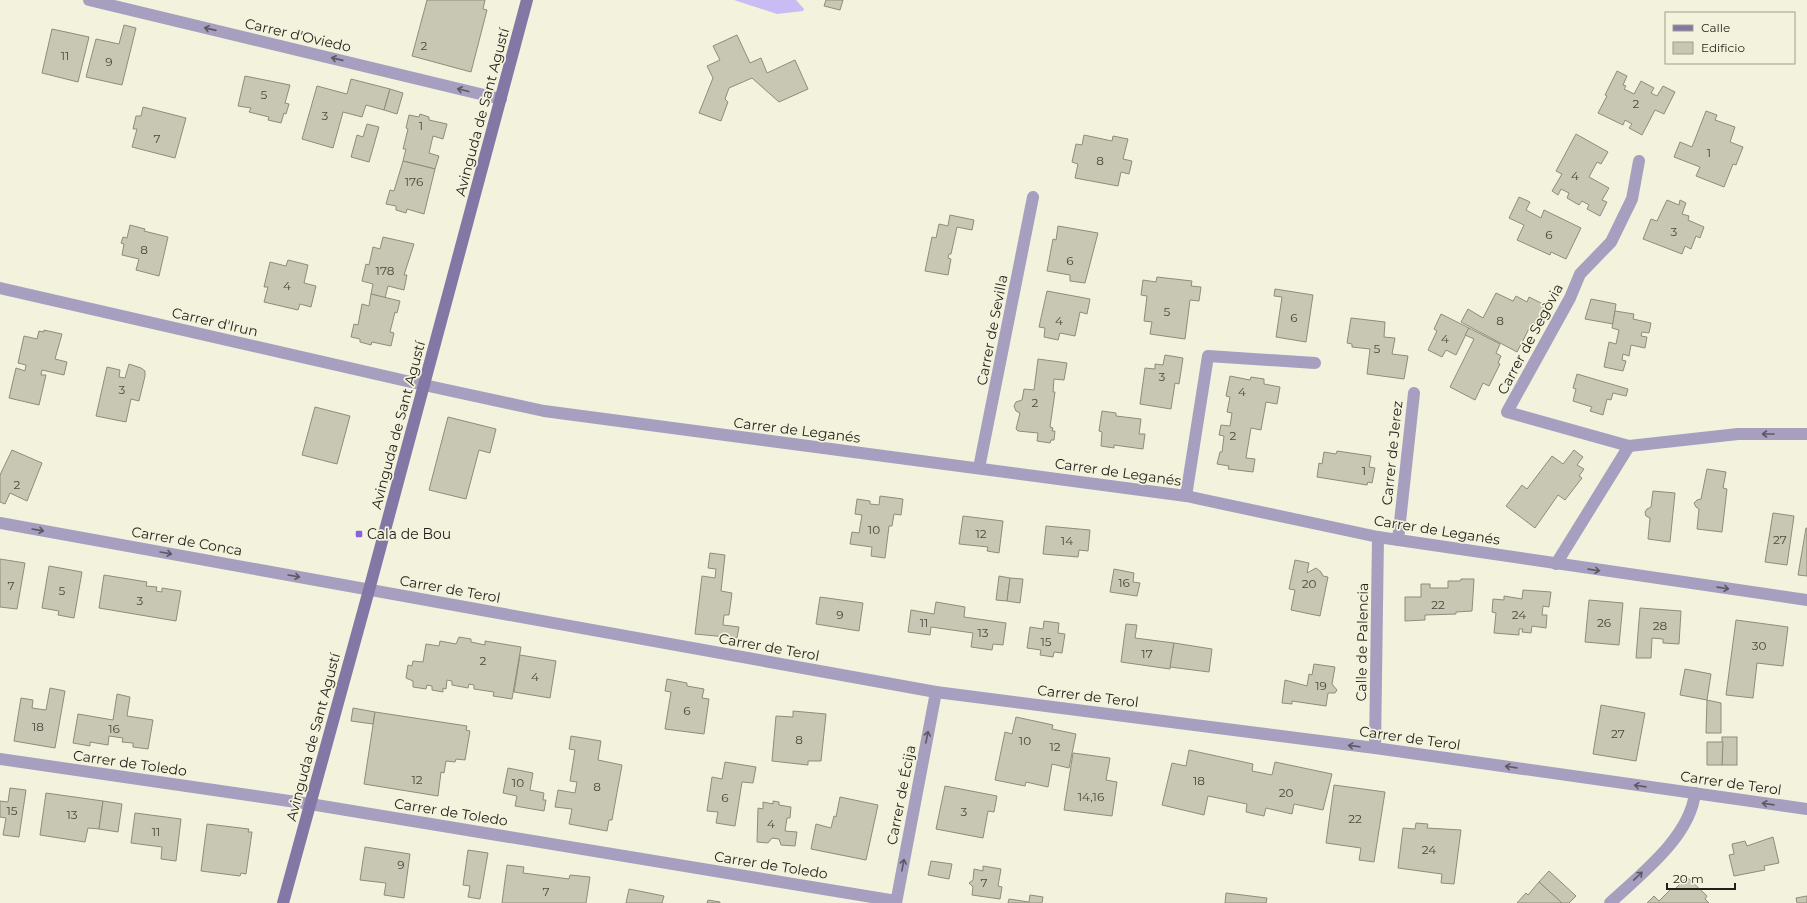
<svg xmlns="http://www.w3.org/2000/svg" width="1807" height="903" font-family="Montserrat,sans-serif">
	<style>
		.water { fill: #c9bbf4 }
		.building { fill: #c8c7b3; stroke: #8f8d7a }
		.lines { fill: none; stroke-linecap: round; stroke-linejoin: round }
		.street { stroke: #a79fbf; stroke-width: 12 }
		.secondary { stroke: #8378a5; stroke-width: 12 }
		.oneway { stroke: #5d5963 }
		.poi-dot { fill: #8b62dd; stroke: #f3f2dd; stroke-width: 1.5 }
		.labels { text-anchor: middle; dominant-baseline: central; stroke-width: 3.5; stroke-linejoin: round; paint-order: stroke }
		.number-label { font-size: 12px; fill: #4a493f }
		.street-label { font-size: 14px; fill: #201f18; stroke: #f3f2dd }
		.poi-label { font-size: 14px; fill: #201f18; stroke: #f3f2dd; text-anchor: start }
	</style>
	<rect width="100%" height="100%" fill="#f3f2dd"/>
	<polygon class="water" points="734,0 796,0 804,9 803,11 777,14"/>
	<g class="building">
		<polygon points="427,0 485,0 483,9 487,10 471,72 412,56"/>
		<polygon points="826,0 843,0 840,10 824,6"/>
		<polygon points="124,25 136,28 122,85 86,77 96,39 119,44"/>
		<polygon points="52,29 89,37 78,82 42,73"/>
		<polygon points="737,35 750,63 761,58 767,73 795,60 808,89 779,102 752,78 729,88 725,99 728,102 721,121 699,113 713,78 707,66 720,60 713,46"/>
		<polygon points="1617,71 1627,76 1623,85 1626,86 1624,89 1634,94 1641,81 1654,88 1651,93 1657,96 1663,86 1675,92 1664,114 1655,110 1642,135 1629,128 1632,124 1625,120 1623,125 1598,113 1607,96 1605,95"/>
		<polygon points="245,76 290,85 285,103 289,104 286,114 284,113 281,123 268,120 269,117 249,112 251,108 238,106"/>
		<polygon points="351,79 390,89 384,110 366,105 362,117 343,112 333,148 302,139 317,86 347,94"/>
		<polygon points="390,89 403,93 397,114 384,110"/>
		<polygon points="143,107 186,118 175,158 132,147 137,129 133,129 136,116 141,116"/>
		<polygon points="1706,111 1717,115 1715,120 1735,127 1730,142 1743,147 1736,165 1733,164 1724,187 1696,176 1700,167 1674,157 1680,142 1692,147"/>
		<polygon points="420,114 429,117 429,120 447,124 443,139 433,136 429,153 439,156 435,169 403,161 406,149 403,149 408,129 406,128 409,115 419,117"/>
		<polygon points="367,124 379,127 369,162 351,157 357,135 363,137"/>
		<polygon points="1576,134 1608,152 1601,164 1597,162 1589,177 1609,188 1602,200 1607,202 1600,216 1587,209 1589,205 1582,201 1579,205 1567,198 1569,193 1561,189 1558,195 1552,191 1562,174 1556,171"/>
		<polygon points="1084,135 1112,141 1113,136 1128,139 1123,159 1132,161 1129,174 1121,172 1118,186 1075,178 1078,164 1072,162 1076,144 1082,145"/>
		<polygon points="403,161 435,169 424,214 407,209 406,213 396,210 396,206 386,204 390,190 394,191"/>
		<polygon points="1519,197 1530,202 1526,210 1541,218 1544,210 1581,228 1566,259 1551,252 1550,255 1517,240 1524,225 1509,218"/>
		<polygon points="1667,200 1679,205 1680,200 1686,203 1682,214 1689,216 1688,220 1704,227 1700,238 1696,236 1691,249 1685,246 1682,254 1643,239 1651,219 1657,221"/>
		<polygon points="950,215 974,220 972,230 957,227 951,254 949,254 948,258 951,259 948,275 925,271 932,237 936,238 939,224 948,226"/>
		<polygon points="130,225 145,229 144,231 168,237 159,276 136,270 139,259 122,255 124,244 121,243 123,237 127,238"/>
		<polygon points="1058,226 1098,233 1085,283 1070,281 1070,275 1047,271 1053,239 1056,240"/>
		<polygon points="383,237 414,244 404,275 407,275 404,290 388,286 385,298 371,294 373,284 362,281 366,264 369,265 373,247 380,249"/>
		<polygon points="288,260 308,265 304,283 316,286 311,307 300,304 298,310 264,302 268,287 264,287 270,262 286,266"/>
		<polygon points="1157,277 1192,281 1191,286 1201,287 1199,301 1190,300 1185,339 1150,334 1152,322 1144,321 1147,296 1141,295 1143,280 1156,282"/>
		<polygon points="1275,289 1313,295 1306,342 1276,337 1282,297 1274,296"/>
		<polygon points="1047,291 1090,299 1087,314 1080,312 1075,336 1060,333 1058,340 1044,337 1045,328 1039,327"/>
		<polygon points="1496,293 1513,301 1516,296 1527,302 1529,297 1547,306 1542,317 1540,316 1535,324 1532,323 1517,352 1461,322 1468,309 1483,318"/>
		<polygon points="371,294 400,301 397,313 395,312 390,332 394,333 391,346 372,342 371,345 360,342 360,339 351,337 354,324 358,325 362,304 369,306"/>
		<polygon points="1591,299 1616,304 1613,324 1585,319"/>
		<polygon points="1615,311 1634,314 1633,319 1651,323 1649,333 1642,332 1641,336 1647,337 1645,348 1631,345 1629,356 1623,354 1622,360 1626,361 1623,371 1604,367 1609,342 1616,344 1619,330 1612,328"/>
		<polygon points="1441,314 1469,328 1456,355 1446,350 1442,357 1428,350 1437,331 1434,329"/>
		<polygon points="1351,318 1385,322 1384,337 1395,338 1392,354 1408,356 1404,379 1367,374 1370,349 1352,347 1352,344 1347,343"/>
		<polygon points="1469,328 1500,344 1496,353 1501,356 1498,363 1500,364 1489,386 1483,383 1475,400 1450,387 1474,339 1465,335"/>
		<polygon points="44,330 62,334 55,359 67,362 64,375 42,370 41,375 46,375 39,405 9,398 16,368 25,371 26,365 18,363 24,336 37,339 39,331 44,332"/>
		<polygon points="1165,355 1183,358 1179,384 1175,383 1171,409 1140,404 1145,368 1155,369 1155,364 1163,365"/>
		<polygon points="1038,359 1067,363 1064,380 1054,379 1053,392 1055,392 1050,427 1053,428 1052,431 1055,431 1054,440 1051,440 1050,443 1037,441 1038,433 1018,431 1016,429 1020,413 1016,411 1014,406 1016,402 1022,400 1024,389 1034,390"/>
		<polygon points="129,364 141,368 145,371 145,376 139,401 131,399 126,422 96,416 107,367 120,370 119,377 125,378"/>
		<polygon points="1577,374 1628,389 1626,396 1613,393 1611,400 1607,399 1603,415 1590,411 1592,407 1573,401 1576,389 1573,388"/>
		<polygon points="1230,376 1250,380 1251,377 1264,379 1264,384 1280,387 1277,404 1266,402 1261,430 1251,428 1246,458 1255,459 1253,472 1228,469 1229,466 1217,464 1220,452 1222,452 1224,436 1219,435 1221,425 1230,426 1232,413 1227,412 1230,397 1226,396"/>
		<polygon points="315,407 350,416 337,464 302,455"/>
		<polygon points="1102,411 1116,413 1116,416 1141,419 1139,434 1145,434 1143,449 1114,445 1114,448 1101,446 1102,432 1099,431"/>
		<polygon points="448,417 496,429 490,453 479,450 466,499 429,490"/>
		<polygon points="12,450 42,463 27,501 10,493 5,504 0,502 0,475"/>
		<polygon points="1574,450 1583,457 1577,465 1584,469 1579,476 1582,478 1565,500 1558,495 1535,528 1506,506 1522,485 1527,489 1552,456 1563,464"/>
		<polygon points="1337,451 1371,456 1369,467 1375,468 1372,483 1368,482 1367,485 1317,477 1319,463 1322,464 1324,452 1336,454"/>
		<polygon points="1707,469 1726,472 1723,488 1727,489 1722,532 1697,529 1699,509 1696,507 1694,503 1697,500 1701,499"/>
		<polygon points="1653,491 1675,493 1670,542 1648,539 1650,518 1646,516 1645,512 1647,509 1651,507"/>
		<polygon points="880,496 903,499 901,515 894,514 892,526 889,526 885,558 871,556 872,547 850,544 852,532 859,533 862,515 855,514 857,499 870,501 870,504 879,505"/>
		<polygon points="1773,513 1794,516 1787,565 1765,562"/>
		<polygon points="963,516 1003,521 999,553 987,551 988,547 959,544"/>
		<polygon points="1046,526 1090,530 1088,551 1079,550 1078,557 1043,554"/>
		<polygon points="1806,528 1807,528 1807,576 1798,575"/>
		<polygon points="710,553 725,555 721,591 732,593 729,615 724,615 723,625 739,627 737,638 695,634 702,576 715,578 716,569 708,568"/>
		<polygon points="0,559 25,563 17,609 0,607"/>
		<polygon points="1295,560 1309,563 1307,573 1316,568 1321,572 1323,576 1328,577 1320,616 1291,610 1295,590 1289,589"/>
		<polygon points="49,566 82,572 74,618 58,615 59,611 42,608"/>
		<polygon points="1114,569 1134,573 1133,582 1140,583 1137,596 1110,592"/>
		<polygon points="104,575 147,582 146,586 157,587 156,591 162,592 162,588 181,591 176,621 99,608"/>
		<polygon points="999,576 1010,578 1007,601 996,600"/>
		<polygon points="1010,578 1023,579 1020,603 1007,601"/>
		<polygon points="1461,579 1474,579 1472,611 1456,612 1456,614 1425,615 1425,620 1405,621 1405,597 1421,597 1421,584 1430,584 1430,588 1448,588 1448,581 1460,581"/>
		<polygon points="1523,590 1551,592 1549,607 1543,606 1542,615 1547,615 1546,628 1532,626 1531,633 1522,632 1523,629 1519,629 1519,635 1494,633 1496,613 1492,612 1493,599 1504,600 1504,596 1522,599"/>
		<polygon points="820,597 863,603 859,631 816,624"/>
		<polygon points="1589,600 1623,603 1619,645 1585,642"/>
		<polygon points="936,602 965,607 964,617 1006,623 1003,645 993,644 992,650 971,647 973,633 931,627 930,635 908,632 911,610 934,614"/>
		<polygon points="1640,608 1681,611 1679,644 1663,643 1663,639 1652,638 1651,658 1636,658"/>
		<polygon points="1736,620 1788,627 1783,666 1757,663 1753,698 1726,695"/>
		<polygon points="1044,621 1059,623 1058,633 1065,634 1062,653 1054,652 1053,657 1040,655 1041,650 1027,648 1030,627 1043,629"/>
		<polygon points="1126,624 1137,625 1135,638 1174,643 1170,669 1121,662"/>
		<polygon points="459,637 471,639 471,642 485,645 485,641 521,647 512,699 493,696 494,692 474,689 474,685 469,684 468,688 452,685 452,681 447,680 446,689 443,688 443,692 432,690 432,686 427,685 426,689 413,687 413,681 406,678 408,665 412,666 413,661 423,662 426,644 439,646 440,641 456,644"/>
		<polygon points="1174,643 1212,649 1209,672 1170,667"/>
		<polygon points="520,655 556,661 550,698 514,692"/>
		<polygon points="1314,664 1335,667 1332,684 1337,690 1335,693 1328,693 1326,706 1292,701 1292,704 1282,703 1285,680 1307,686 1309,674 1312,675"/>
		<polygon points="1685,669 1711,674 1707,700 1680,695"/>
		<polygon points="667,679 687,683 687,686 704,689 702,698 709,699 704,734 665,729 671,692 665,691"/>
		<polygon points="50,688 65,691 55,748 14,741 21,698 33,700 32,708 46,710"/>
		<polygon points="117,694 130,697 127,716 153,720 148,749 133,747 133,743 122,742 123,738 109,736 108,745 90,742 90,746 73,743 78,714 113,720"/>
		<polygon points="1707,700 1721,703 1721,733 1706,733"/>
		<polygon points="1601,705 1645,713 1636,761 1593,754"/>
		<polygon points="353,708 375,712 373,724 351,721"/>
		<polygon points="793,711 826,714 821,761 808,761 808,765 772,761 776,716 793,717"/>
		<polygon points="375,712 467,726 466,730 470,731 465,760 456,759 455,762 446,761 444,773 441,772 438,796 364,784"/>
		<polygon points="1016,717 1053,725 1052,729 1076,734 1069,768 1052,764 1048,787 1026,782 1025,786 995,780 1005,732 1012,734"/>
		<polygon points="571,736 601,741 598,760 622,765 612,820 609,820 607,831 569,824 572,809 555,807 558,790 575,793 577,782 570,781 575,750 569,749"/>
		<rect x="1722" y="737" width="15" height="28"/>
		<polygon points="1707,742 1723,742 1722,765 1707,765"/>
		<polygon points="1189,750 1253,764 1252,771 1272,775 1275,762 1332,774 1323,810 1294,804 1292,814 1266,808 1264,816 1246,812 1247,804 1208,796 1204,815 1162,805 1172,763 1186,766"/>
		<polygon points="1073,753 1110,758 1106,780 1117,782 1112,816 1064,810"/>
		<polygon points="725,762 756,767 753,783 742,782 735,826 716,823 718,812 707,811 712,777 722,779"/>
		<polygon points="508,768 533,773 530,790 544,793 543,800 546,800 544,811 515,806 517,796 503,793"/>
		<polygon points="1334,785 1385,792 1374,862 1359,860 1361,848 1326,843"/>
		<polygon points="945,786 997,796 994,812 988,811 983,838 936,829"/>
		<polygon points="10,788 26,790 19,837 3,835 6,818 0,817 0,801 8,802"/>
		<polygon points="46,793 103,801 99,829 88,828 85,842 40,835"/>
		<polygon points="840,797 878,805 866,860 811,849 816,824 831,828 834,816 836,817"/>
		<polygon points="103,801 122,804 118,832 99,829"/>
		<polygon points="773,801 779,802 779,805 791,807 790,818 787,818 785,831 797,832 795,846 781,845 779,839 772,838 768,843 757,842 758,808 763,809 763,802 773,804"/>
		<polygon points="135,813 181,819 176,861 161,859 162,847 131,843"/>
		<polygon points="1416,823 1428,824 1427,828 1461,830 1454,884 1441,883 1442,874 1398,868 1403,828 1415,829"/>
		<polygon points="207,824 249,829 248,832 252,832 246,874 241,873 240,876 201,871"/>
		<polygon points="1773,837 1779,863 1764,866 1765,870 1734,876 1729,855 1734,854 1732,844 1745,841 1747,846"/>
		<polygon points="365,847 410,854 404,898 384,895 386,883 360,880"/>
		<polygon points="468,850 488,853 480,899 468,897 470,886 463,885"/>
		<polygon points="931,861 952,864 949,879 928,875"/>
		<polygon points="507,865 524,867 523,873 569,879 570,875 590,877 586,903 502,903"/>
		<polygon points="983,866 1001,869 998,886 1002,887 1000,899 972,895 973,887 969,883 973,880 974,869 983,871"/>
		<polygon points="1549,871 1576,896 1569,903 1562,903 1539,882"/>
		<polygon points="1687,877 1707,896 1705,899 1709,903 1647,903 1654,896 1659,901 1672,888 1674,890"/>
		<polygon points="1539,882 1562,903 1517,903 1526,893 1528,895"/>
		<polygon points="629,889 664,896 662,903 626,903"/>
		<polygon points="1226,893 1267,898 1266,903 1225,903"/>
		<polygon points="1030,895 1043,897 1042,903 1008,903 1009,899 1029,902"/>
		<polygon points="1807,896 1807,903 1797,903 1796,898"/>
		<polygon points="708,900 720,902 720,903 707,903"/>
	</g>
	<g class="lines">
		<g class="street">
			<polyline points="89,0 501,99"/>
			<polyline points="1639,161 1632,199 1611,242 1580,274 1570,298 1507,412 1629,446 1738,434 1807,434"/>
			<polyline points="0,288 424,385 544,411 1186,496 1378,537 1807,600"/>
			<polyline points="979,468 1033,197"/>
			<polyline points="1186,496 1208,356 1315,363"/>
			<polyline points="0,523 936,692 1375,748 1807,809"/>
			<polyline points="1398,540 1414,393"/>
			<polyline points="1556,564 1629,446"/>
			<polyline points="1375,748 1378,537"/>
			<polyline points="0,759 310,804 896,901"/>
			<polyline points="896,903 936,692"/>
			<path d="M1610,903C1641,874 1690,837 1695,793"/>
		</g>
		<polyline class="secondary" points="283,903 369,590 527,0"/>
	</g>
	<defs><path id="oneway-shaft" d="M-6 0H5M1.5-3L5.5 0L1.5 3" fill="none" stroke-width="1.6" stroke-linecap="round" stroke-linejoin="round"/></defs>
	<g class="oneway">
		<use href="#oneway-shaft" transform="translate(210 29) rotate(-167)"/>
		<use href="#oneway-shaft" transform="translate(337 59) rotate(-167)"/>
		<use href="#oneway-shaft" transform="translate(463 90) rotate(-166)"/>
		<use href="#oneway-shaft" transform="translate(1768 434) rotate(-180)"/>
		<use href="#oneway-shaft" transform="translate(38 530) rotate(10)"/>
		<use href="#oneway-shaft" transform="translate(166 553) rotate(10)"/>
		<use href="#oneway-shaft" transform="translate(1594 570) rotate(8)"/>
		<use href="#oneway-shaft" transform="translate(294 576) rotate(10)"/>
		<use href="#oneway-shaft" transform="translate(1723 588) rotate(8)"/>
		<use href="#oneway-shaft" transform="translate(927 737) rotate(-79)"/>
		<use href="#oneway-shaft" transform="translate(1354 746) rotate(-173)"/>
		<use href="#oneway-shaft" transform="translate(1511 767) rotate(-172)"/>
		<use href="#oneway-shaft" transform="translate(1640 786) rotate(-172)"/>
		<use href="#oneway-shaft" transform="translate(1768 804) rotate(-172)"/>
		<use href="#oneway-shaft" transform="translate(903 865) rotate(-79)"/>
		<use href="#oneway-shaft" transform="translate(1638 876) rotate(-44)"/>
	</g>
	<rect class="poi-dot" x="355" y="530" width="8" height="8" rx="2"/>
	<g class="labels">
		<g class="number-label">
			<text x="424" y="45">2</text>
			<text x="65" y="55">11</text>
			<text x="109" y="61">9</text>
			<text x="264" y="94">5</text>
			<text x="1636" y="103">2</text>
			<text x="325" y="115">3</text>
			<text x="421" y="125">1</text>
			<text x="157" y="138">7</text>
			<text x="1709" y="152">1</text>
			<text x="1100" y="160">8</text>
			<text x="1575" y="175">4</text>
			<text x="414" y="181">176</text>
			<text x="1674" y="231">3</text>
			<text x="1549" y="234">6</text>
			<text x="144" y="249">8</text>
			<text x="1070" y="260">6</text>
			<text x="385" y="270">178</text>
			<text x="287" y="285">4</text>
			<text x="1167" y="311">5</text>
			<text x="1294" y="317">6</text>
			<text x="1059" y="320">4</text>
			<text x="1500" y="320">8</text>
			<text x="1445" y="338">4</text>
			<text x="1377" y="348">5</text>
			<text x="1162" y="376">3</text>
			<text x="122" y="389">3</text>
			<text x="1242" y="391">4</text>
			<text x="1035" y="402">2</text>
			<text x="1233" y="435">2</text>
			<text x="1364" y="470">1</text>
			<text x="17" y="484">2</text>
			<text x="874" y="529">10</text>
			<text x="981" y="533">12</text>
			<text x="1780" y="539">27</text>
			<text x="1067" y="540">14</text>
			<text x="1124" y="582">16</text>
			<text x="1309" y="583">20</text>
			<text x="11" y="585">7</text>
			<text x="62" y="590">5</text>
			<text x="140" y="600">3</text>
			<text x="1438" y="604">22</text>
			<text x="840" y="614">9</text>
			<text x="1519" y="614">24</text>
			<text x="924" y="622">11</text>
			<text x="1604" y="622">26</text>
			<text x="1660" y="625">28</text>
			<text x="983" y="632">13</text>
			<text x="1046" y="641">15</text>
			<text x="1759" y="645">30</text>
			<text x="1147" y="653">17</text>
			<text x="483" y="660">2</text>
			<text x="535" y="676">4</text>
			<text x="1321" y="685">19</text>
			<text x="687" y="710">6</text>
			<text x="38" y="726">18</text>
			<text x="114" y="728">16</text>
			<text x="1618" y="733">27</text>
			<text x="799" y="739">8</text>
			<text x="1025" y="740">10</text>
			<text x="1055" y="746">12</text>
			<text x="417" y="779">12</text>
			<text x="1199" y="780">18</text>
			<text x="518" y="782">10</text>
			<text x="597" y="786">8</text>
			<text x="1286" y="792">20</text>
			<text x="1091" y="796">14,16</text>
			<text x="725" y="797">6</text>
			<text x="12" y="810">15</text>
			<text x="964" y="811">3</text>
			<text x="72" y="814">13</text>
			<text x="1355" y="818">22</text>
			<text x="771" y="823">4</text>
			<text x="156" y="831">11</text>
			<text x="1429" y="849">24</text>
			<text x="401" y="864">9</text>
			<text x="984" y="882">7</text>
			<text x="546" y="891">7</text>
		</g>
		<g class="street-label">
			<text transform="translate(298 35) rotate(13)">Carrer d'Oviedo</text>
			<text transform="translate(482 112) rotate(-75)">Avinguda de Sant Agustí</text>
			<text transform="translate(215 322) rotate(13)">Carrer d'Irun</text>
			<text transform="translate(992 330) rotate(-79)">Carrer de Sevilla</text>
			<text transform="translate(1530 339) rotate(-62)">Carrer de Segòvia</text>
			<text transform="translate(398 425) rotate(-75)">Avinguda de Sant Agustí</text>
			<text transform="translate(797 430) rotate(7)">Carrer de Leganés</text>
			<text transform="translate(1392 453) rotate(-84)">Carrer de Jerez</text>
			<text transform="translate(1118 472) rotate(8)">Carrer de Leganés</text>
			<text transform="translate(1437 530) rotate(9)">Carrer de Leganés</text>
			<text transform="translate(187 541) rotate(10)">Carrer de Conca</text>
			<text transform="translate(450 589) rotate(10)">Carrer de Terol</text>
			<text transform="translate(1362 642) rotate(-89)">Calle de Palencia</text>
			<text transform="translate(769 647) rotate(10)">Carrer de Terol</text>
			<text transform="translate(1088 696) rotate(7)">Carrer de Terol</text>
			<text transform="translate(313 737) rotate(-75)">Avinguda de Sant Agustí</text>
			<text transform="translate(1410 738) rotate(8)">Carrer de Terol</text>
			<text transform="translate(130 763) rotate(8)">Carrer de Toledo</text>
			<text transform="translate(1731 783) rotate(8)">Carrer de Terol</text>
			<text transform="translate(901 795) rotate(-79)">Carrer de Écija</text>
			<text transform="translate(451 812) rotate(9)">Carrer de Toledo</text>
			<text transform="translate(771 865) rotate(9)">Carrer de Toledo</text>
		</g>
		<g class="poi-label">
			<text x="367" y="534">Cala de Bou</text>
		</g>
	</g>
	<rect x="1665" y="12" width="130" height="52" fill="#f3f2dd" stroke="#9f9e8e"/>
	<rect x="1673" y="25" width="20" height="6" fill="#8378a5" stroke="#9f9e8e"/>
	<text x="1701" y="32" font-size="12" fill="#201f18">Calle</text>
	<rect x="1673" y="42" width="20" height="12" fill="#c8c7b3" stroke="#9f9e8e"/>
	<text x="1701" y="52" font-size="12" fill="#201f18">Edificio</text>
	<path d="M1667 883v6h68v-6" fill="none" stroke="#201f18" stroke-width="2"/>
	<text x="1673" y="883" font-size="12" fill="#201f18" stroke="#f3f2dd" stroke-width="3" paint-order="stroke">20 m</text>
</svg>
